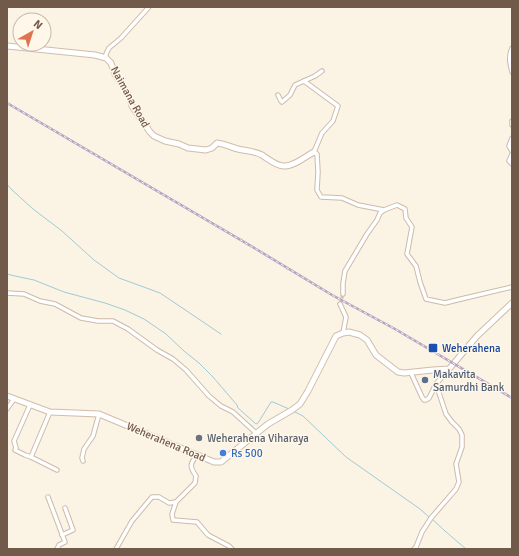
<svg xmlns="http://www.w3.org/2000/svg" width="519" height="556" font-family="Signika,sans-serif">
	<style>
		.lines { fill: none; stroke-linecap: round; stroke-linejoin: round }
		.stream { stroke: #a0cbd5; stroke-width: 1 }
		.street-tunnel { stroke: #d9cdbe; stroke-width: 3.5; stroke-dasharray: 3.5 2; stroke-linecap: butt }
		.street-casing { stroke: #ccbbab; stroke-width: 5.5 }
		.secondary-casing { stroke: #d1bdab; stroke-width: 7 }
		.street { stroke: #fff; stroke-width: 3.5 }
		.secondary { stroke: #fff; stroke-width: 5 }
		.rail-casing { stroke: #b6a3c4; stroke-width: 2.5 }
		.rail { stroke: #fef7ea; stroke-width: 1; stroke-dasharray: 3; stroke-linecap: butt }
		.transit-dot { fill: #1a4fb4; stroke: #fef7ea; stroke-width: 1.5 }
		.service-dot { fill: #5c6f8a; stroke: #fef7ea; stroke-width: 1.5 }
		.worship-dot { fill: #6b7280; stroke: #fef7ea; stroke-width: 1.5 }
		.shop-dot { fill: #3f7fe0; stroke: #fef7ea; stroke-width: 1.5 }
		.labels { text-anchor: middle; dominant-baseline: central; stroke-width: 3; stroke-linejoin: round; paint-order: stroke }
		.street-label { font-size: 11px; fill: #725a4b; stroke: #fef7ea }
		.transit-label { font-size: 11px; fill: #164399; stroke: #fef7ea; text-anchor: start }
		.service-label { font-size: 11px; fill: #4e5e75; stroke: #fef7ea; text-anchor: start }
		.worship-label { font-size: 11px; fill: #5b616d; stroke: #fef7ea; text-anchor: start }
		.shop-label { font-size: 11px; fill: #366cbe; stroke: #fef7ea; text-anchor: start }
	</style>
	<rect width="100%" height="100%" fill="#fbf3e4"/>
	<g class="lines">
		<g class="stream">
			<polyline points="7,184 11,189 33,209 62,231 94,260 119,278 160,293 221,334"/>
			<polyline points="7,274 15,276 34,280 64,292 105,303 125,310 144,319 166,334 184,351 199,363 213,377 237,405 238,408 256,424 258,423 271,402 273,402 289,409"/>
			<polyline points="293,411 303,416 346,457 420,509 429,517"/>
			<polyline points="432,519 445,531 466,549"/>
		</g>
		<polyline class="street-tunnel" points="340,304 343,294"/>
		<g class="street-casing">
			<g id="street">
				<path d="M512,48C508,56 510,64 512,72"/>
				<polyline points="106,58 106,54 109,48 121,38 149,7"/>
				<polyline points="304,81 338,106 333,121 322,133 314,152 317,154 318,172 317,190 321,197 342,198 358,205 384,210 397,205 405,209 406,218 412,227 407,254 416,266 420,282 426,299 445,303 461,299 512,287"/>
				<polyline points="278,95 281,101 282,102 290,95 295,85 315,76 322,71"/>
				<polyline points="512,121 512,125"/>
				<polyline points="512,138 509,146 512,151"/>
				<polyline points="512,154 509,161 512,164"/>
				<polyline points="7,293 24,294 40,301 55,304 81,318 98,321 113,321 128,329 157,350 173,359 186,370 209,396 221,406 233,412 256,433"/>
				<polyline points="343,294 343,283 345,271 367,234 377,220 380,213 384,210"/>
				<polyline points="340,304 346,317 343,333"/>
				<polyline points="411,373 422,397 424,400 426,400 429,398 436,384 449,369"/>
				<polyline points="30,405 14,441 16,448 15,450 25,455 31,457 57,470"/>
				<polyline points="7,409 14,399"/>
				<polyline points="31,457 50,412"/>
				<polyline points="83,461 82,458 84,449 93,436 99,414"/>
				<polyline points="48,497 65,542 59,545 57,549"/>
				<polyline points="176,502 172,514 173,520 197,522 208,535 229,546 232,549"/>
				<polyline points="62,535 73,530 65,508"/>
				<path d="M116,549L132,521L152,497H159L169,503L176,502L195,483L196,476C189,466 190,464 197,455"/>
				<polyline points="414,549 416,547 422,532 431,518 456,489 459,482 456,464 462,447 462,435 459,429 452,422 446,414 436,384"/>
			</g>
		</g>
		<g class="secondary-casing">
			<g id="secondary">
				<path d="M7,46L95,55L106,58L111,63L115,74L129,96L132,106L150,132L154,136L165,141L179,144L188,148L206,150L212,148L217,143C226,144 230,147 238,149C246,151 254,151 262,155C268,159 276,166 284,166C293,167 306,156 314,152"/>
				<polyline points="7,396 50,412 99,414 214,462 221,462 268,424 292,410 300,404 308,391 336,336 343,333 349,332 360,335 367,340 376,355 398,372 404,373 433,370 449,369 477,336 512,303"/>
			</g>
		</g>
		<use href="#street" class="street"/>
		<use href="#secondary" class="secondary"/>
		<g class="rail-casing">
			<polyline id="rail" points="7,103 256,249 332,295 395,329 512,398"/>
		</g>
		<use href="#rail" class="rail"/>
	</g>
	<rect class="transit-dot" x="428" y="343" width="10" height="10" rx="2"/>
	<circle class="service-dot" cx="425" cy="380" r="4"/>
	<circle class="worship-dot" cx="199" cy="438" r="4"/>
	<circle class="shop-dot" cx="223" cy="453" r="4"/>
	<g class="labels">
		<g class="street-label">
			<text transform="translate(130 97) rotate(61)">Naimana Road</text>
			<text transform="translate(166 442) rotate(23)">Weherahena Road</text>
		</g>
		<g class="transit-label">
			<text x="442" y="348">Weherahena</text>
		</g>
		<g class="service-label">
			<text x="433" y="374">Makavita<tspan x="433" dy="13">Samurdhi Bank</tspan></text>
		</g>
		<g class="worship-label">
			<text x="207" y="438">Weherahena Viharaya</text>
		</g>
		<g class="shop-label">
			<text x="231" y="453">Rs 500</text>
		</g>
	</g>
	<rect width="519" height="556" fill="none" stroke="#725a4b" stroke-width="16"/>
	<g transform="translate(32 32) rotate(39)"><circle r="19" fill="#fef7ea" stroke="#c6b8aa"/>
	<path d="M0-3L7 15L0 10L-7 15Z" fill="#e0734f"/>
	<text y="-6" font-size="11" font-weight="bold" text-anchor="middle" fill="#725a4b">N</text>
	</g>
</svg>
